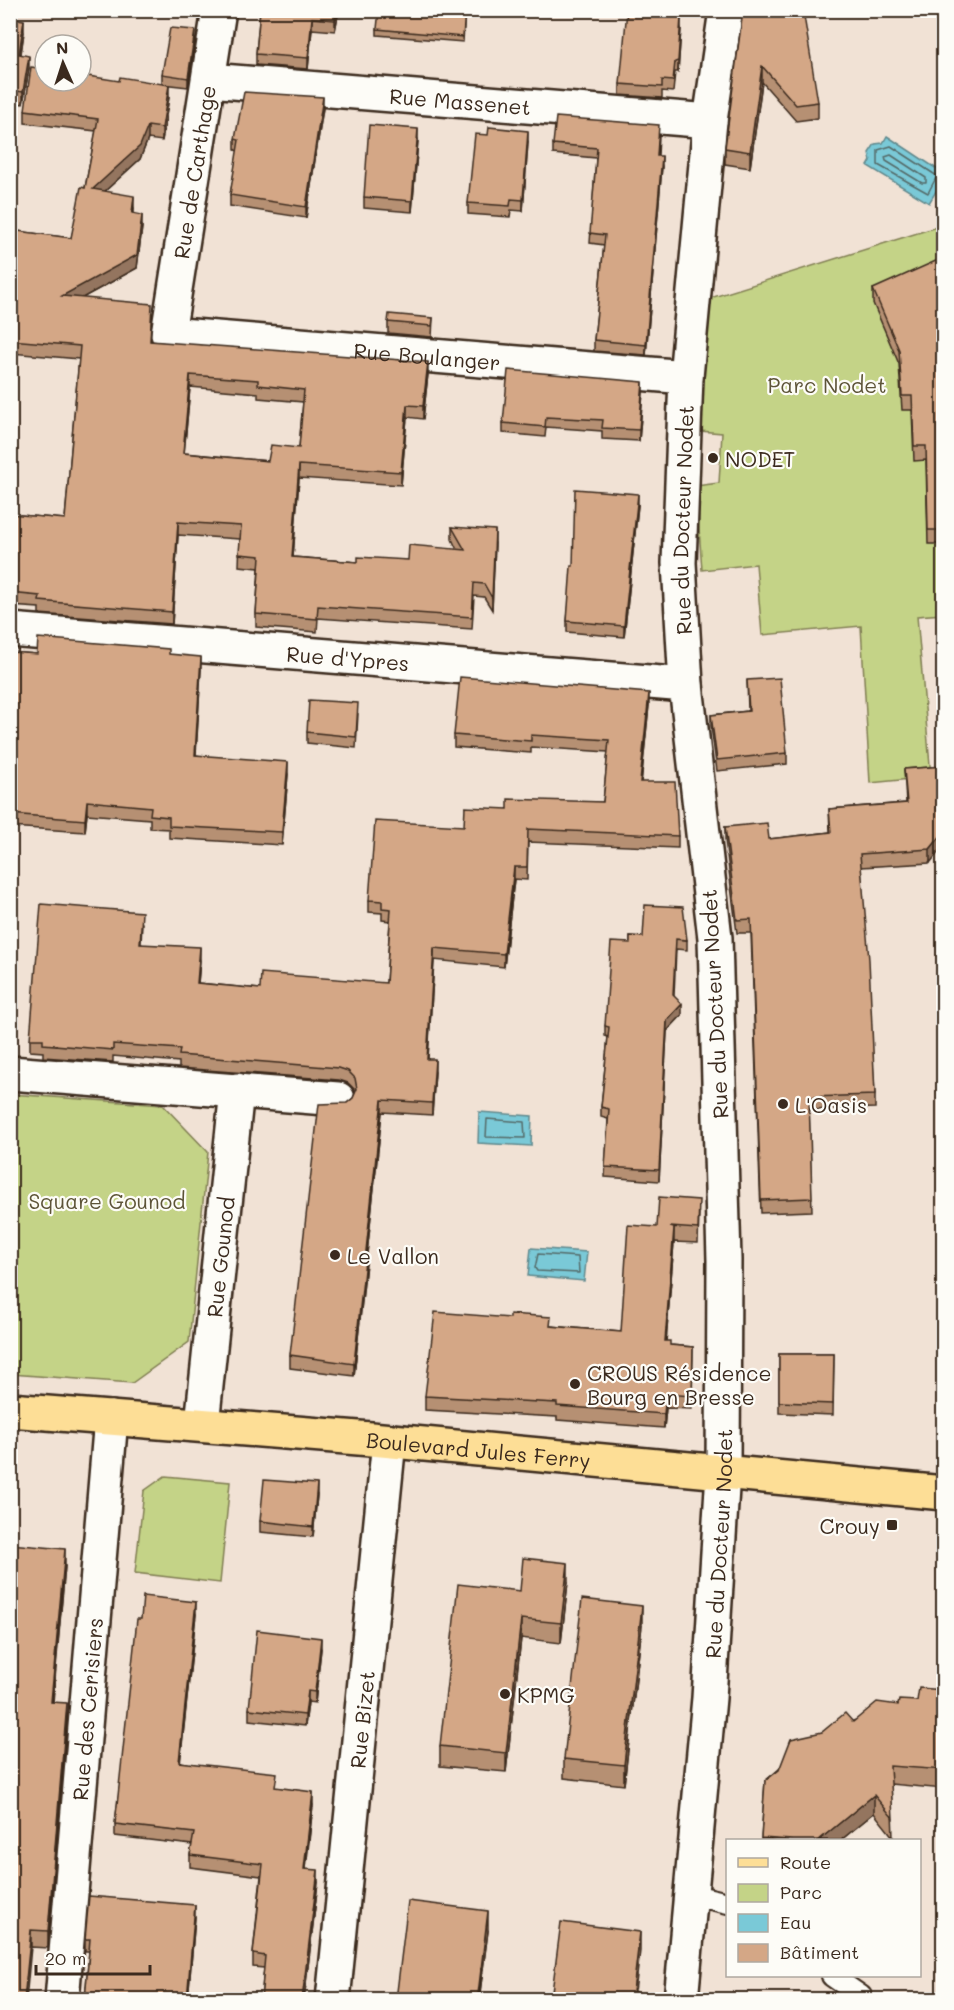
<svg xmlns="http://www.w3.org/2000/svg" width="954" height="2010" font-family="Mali,sans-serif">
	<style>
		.green { fill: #c4d387; stroke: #807e52; stroke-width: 1.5 }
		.water { fill: #7ac9d7; stroke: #61898d; stroke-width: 1.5 }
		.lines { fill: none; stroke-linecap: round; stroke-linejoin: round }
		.shore { stroke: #546a68; stroke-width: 1.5 }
		.lane-casing { stroke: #3b2a1e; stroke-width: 24 }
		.street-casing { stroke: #3b2a1e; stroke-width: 38 }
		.primary-casing { stroke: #3b2a1e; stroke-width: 38 }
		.lane { stroke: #fdfcf7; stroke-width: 20 }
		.street { stroke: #fdfcf7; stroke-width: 33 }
		.primary { stroke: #fdde96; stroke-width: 33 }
		.wall { fill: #b69073; stroke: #3b2a1e; stroke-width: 1.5; fill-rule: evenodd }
		.shaded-wall { fill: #94755e; stroke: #3b2a1e; stroke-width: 1.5 }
		.building { fill: #d4a786; stroke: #3b2a1e; stroke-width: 1.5; fill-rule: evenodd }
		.poi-dot { fill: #3b2a1e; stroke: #fdfcf7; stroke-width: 2 }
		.labels { text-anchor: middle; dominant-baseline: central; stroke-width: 4.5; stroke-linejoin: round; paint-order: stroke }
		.street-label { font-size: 21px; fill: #3b2a1e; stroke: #fdfcf7 }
		.park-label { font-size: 21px; fill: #5d5438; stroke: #fdfcf7 }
		.poi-label { font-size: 21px; fill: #3b2a1e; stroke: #fdfcf7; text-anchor: start }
	</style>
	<rect width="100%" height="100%" fill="#f1e2d5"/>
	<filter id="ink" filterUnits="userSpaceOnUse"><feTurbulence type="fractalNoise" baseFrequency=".0167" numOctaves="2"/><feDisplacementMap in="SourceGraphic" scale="12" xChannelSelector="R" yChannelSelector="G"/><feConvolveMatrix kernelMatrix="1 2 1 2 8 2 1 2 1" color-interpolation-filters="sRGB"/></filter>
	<g filter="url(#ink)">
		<g class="green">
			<polygon points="943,225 943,614 917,616 931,777 870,783 861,626 762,635 756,564 702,570 696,486 719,483 722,433 700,431 707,299"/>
			<polygon points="10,1094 163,1105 208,1152 189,1342 132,1383 11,1374"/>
			<polygon points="165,1476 230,1482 220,1583 135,1573 144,1491"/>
		</g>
		<g class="water">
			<polygon points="887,136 943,173 943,180 929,203 868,166 871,161 869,153 875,144 883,143"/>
			<polygon points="479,1112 532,1116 531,1146 478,1143"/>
			<polygon points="531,1248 587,1252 584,1281 528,1276"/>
		</g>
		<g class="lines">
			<g class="shore">
				<polygon points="891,146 937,176 928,193 878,165 878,150"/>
				<polygon points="891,155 926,178 926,183 922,183 886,161 885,157"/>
				<polygon points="487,1119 524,1122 525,1138 486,1137"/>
				<polygon points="538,1254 578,1257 579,1273 537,1271 535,1268"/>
			</g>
			<g class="lane-casing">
				<g id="lane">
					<polyline points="693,1895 728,1903"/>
					<polyline points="832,1976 861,1996"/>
				</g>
			</g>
			<g class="street-casing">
				<g id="street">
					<path id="s1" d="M219,10L168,334L686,377"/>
					<path id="s2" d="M209,80L710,121"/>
					<path id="s3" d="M10,630L686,685"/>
					<polyline points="10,1073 338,1099"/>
					<path id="s4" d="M202,1424L237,1090"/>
					<path id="s5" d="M62,2000L111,1418"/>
					<path id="s6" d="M333,2000L389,1441"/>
					<path id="s7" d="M681,2000L709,1698L723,1472L724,1260L715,938L686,685L679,563L686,377L710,121L726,10"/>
				</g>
			</g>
			<g class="primary-casing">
				<g id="primary">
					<path id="s8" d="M10,1410L371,1439L944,1493"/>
				</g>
			</g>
			<use href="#lane" class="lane"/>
			<use href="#street" class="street"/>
			<use href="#primary" class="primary"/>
		</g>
		<g class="wall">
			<polygon points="260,10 339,10 335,31 312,29 308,69 256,65 256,54"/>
			<polygon points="465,10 463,42 377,35 377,29"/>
			<polygon points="674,10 673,17 681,28 678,72 675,72 673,92 662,91 662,98 620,95 620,84"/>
			<polygon points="743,10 818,102 818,118 796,121 762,82 750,168 725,164 725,148"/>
			<polygon points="10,18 24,32 21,54 29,68 23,104 10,102"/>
			<polygon points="195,40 188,87 162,84 162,74"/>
			<path d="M169,97L162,141L148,139L140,159L105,191L134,208V214L142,227L137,268L82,298L152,317L150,341L428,374L423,419L407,417L401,485L299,478L293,557L358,562L408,560L457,550L452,539V527L495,543L492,610L484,597L474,596L472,629L318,618L317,632L256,627V614L259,568L239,566L240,539L178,535L172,624L39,614V608L10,606V514L65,519L79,359L11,353L10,360V230L71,238L85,188L96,131L25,123V110ZM190,387L258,393V398L303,402L299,448L268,461L184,453Z"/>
			<polygon points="323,108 306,218 230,206 230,195 238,151 235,150 235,139"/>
			<polygon points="659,136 658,156 662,166 646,355 594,351 594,340 604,245 590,243 596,158 553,154 553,144"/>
			<polygon points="418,140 412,212 364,208 364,197"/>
			<polygon points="528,142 523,211 511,210 510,217 468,214 468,203"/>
			<polygon points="944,273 944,544 928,544 926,460 914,461 912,410 902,410 899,364 873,303 873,289"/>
			<polygon points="433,318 432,337 388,333 388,322"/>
			<polygon points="643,392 639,441 602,439 602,431 546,427 545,437 503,433 503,423"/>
			<polygon points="638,505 624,637 567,632 567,621 573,566"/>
			<polygon points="10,652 37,654 169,654 201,669 196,755 288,774 282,845 169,838 169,829 150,828 150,819 87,814 85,832 10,827"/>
			<polygon points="747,680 787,753 787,764 717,771 711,726 711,715 748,711"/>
			<polygon points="649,705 641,782 678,836 678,848 528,842 527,880 514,879 504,967 434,960 428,1059 435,1072 432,1115 382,1112 354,1376 290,1368 290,1355 347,1103 353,1098 355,1093 355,1090 348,1083 339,1080 179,1068 179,1062 113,1056 113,1062 43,1057 43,1052 30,1051 30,1039 142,924 141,944 200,960 198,983 260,989 386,983 390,921 382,920 382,913 369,912 369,900 464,826 508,809 603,802 608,752 531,747 531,753 454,747 454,735"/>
			<polygon points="358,714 356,748 307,743 307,732"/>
			<polygon points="944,766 930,863 861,867 875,1095 875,1108 809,1110 812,1211 761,1213 751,933 737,933 725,840 725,827 769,839 830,832 829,809 906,803 904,769"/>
			<polygon points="630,936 687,940 687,950 676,949 674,996 682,1015 667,1031 659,1181 605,1177 608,1119 601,1117 601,1107 608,1037 605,1036 605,1026 630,943"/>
			<polygon points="699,1214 698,1243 674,1242 666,1341 670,1345 693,1347 692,1409 666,1408 664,1428 557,1420 557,1417 425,1410 425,1396 551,1326 621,1332 657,1227"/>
			<polygon points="779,1354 834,1354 833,1415 779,1413"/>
			<polygon points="317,1495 313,1537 260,1532 260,1521"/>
			<polygon points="65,1566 53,1702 67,1720 48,1948 31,1947 10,2000"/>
			<polygon points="568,1582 561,1643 521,1638 506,1772 440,1766 440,1746 520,1591"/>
			<polygon points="196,1614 180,1762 276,1788 313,1805 306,1869 318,1882 304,2000 261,2000 264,1968 253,1967 253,1954 261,1876 190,1867 190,1855 192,1845 115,1836 115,1824 141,1619"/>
			<polygon points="642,1625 624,1785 564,1778 564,1759"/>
			<polygon points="321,1649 315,1703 308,1702 305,1726 249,1720 249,1709"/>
			<polygon points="944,1690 944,1789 891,1784 893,1837 874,1813 841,1840 761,1840 765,1781 822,1732 898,1705 917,1701"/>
			<polygon points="195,1917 188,2000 85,2000 89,1951 85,1951 85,1939"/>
			<polygon points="488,1931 479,2000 396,2000"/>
		</g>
		<g class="shaded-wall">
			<polygon points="337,10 339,10 335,31 335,20"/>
			<polygon points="681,17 681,28 678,72 678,61"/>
			<polygon points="312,18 312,29 308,69 308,58"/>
			<polygon points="24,20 24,32 19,66 19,54"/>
			<polygon points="195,30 195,40 188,87 188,78"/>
			<polygon points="29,56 29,68 23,104 23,92"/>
			<polygon points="762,66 762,82 750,168 750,152"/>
			<polygon points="169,85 169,97 162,141 162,128"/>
			<polygon points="323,97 323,108 306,218 306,207"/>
			<polygon points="148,126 148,139 140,159 93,202 93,189"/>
			<polygon points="418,129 418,140 412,212 412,201"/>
			<polygon points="528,131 528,142 523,211 523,200"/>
			<polygon points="662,156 662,166 646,355 646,345"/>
			<polygon points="134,196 134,208 132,226 132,213"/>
			<polygon points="142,215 142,227 137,268 62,309 62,296"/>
			<polygon points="428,362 428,374 423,419 423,406"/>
			<polygon points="190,375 190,387 183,466 183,453"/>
			<polygon points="643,382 643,392 639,441 639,430"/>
			<polygon points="407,405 407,417 401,485 401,472"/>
			<polygon points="299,465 299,478 292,570 292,557"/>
			<polygon points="638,494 638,505 624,637 624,626"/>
			<polygon points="178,522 178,535 172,624 172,612"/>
			<polygon points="495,530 495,543 492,610 492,598"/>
			<polygon points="201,657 201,669 195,768 195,755"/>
			<polygon points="649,693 649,705 640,794 640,782"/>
			<polygon points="288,762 288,774 282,845 282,832"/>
			<polygon points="87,801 87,814 85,832 85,820"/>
			<polygon points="944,832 944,845 930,863 930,849"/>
			<polygon points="514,867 514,879 504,967 504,954"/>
			<polygon points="200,947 200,960 197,995 197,983"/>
			<polygon points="434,948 434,960 427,1071 427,1059"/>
			<polygon points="682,1004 682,1015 667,1031 659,1181 667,1020"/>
			<polygon points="435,1059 435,1072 432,1115 432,1103"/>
			<polygon points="382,1100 382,1112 354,1376 354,1364"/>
			<polygon points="674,1228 674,1242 665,1355 665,1341"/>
			<polygon points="666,1394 666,1408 664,1428 664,1414"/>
			<polygon points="317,1484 317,1495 313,1537 313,1527"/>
			<polygon points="65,1549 65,1566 51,1719 51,1702"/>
			<polygon points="568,1563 568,1582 561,1643 561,1623"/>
			<polygon points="196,1602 196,1614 179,1774 179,1762"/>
			<polygon points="642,1606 642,1625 624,1785 624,1765"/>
			<polygon points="521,1619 521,1638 506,1772 506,1753"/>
			<polygon points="321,1638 321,1649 315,1703 315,1692"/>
			<polygon points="308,1691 308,1702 305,1726 305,1715"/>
			<polygon points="67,1703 67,1720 48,1948 48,1931"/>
			<polygon points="313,1792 313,1805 304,1881 304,1869"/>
			<polygon points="874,1795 874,1813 841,1840 819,1840"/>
			<polygon points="318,1870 318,1882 304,2000 302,2000"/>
			<polygon points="195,1905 195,1917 188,2000 187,2000"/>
			<polygon points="488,1911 488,1931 479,2000 478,2000"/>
			<polygon points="31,1930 31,1947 26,2000 24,2000"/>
			<polygon points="640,1932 640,1951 634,2000 632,2000"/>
		</g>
		<g class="building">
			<polygon points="260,10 337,10 335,20 312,18 308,58 256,54"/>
			<polygon points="379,10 465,10 463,37 377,29"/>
			<polygon points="627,10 673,10 671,17 681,17 678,61 675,62 673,81 662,80 662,87 620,84"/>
			<polygon points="743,10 803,10 818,102 796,105 762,66 750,152 725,148"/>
			<polygon points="10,18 24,20 19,54 29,56 23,92 10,90"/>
			<polygon points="170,28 195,30 188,78 162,74"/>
			<path d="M31,67L45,69V81H81V75L119,81L120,77L169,85L162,128L148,126L140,146L93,189L134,196L132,213L142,215L137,255L62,296L152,304L150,341L428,362L423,406L407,405L401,472L299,465L292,557L358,562V557L408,560L409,545L465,550L452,527L495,530L492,598L484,584L474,583L472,617L318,606L317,619L256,614L260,556L239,554L241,526L178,522L172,612L39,601L40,596L10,593V514L65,519L80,346L11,340L10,347V230L71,238L81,187L85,188L98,119L25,110ZM190,375L258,380V385L304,390L299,448L271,445L268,461L183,453Z"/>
			<polygon points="244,92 323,97 306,207 230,195 239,140 235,139"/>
			<polygon points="556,117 659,125 657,156 662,156 646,345 594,340 605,235 590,233 597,148 553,144"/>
			<polygon points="369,125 418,129 412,201 364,197"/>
			<polygon points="489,127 528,131 523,200 511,199 510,206 468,203 475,134 488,135"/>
			<polygon points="938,260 944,273 944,530 928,530 926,446 914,446 912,396 902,396 899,350 873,289"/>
			<polygon points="389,314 433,318 432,326 388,322"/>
			<polygon points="508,370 643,382 639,430 602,428 603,420 546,417 545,427 503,423"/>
			<polygon points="575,489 638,494 624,626 567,621 571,566 573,566"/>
			<polygon points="38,638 169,649 169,654 201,657 195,755 288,762 282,832 169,826 169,817 150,815 151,807 87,801 85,820 10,814 10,652 37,654"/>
			<polygon points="460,677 649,693 640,782 675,782 678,836 528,829 527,867 514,867 504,954 434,948 427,1059 435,1059 432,1103 382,1100 354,1364 290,1355 319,1104 347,1103 353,1098 357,1089 355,1078 348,1071 339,1068 179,1055 180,1049 113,1044 113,1050 43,1044 43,1039 30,1039 41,904 142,912 140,944 200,947 197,983 260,989 261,973 386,983 391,909 382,908 382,901 369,900 375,821 464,826 465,807 508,809 508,799 603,802 609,740 531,735 531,741 454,735"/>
			<polygon points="780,678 787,753 717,760 711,715 749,711 747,680"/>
			<polygon points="309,700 358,703 356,737 307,732"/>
			<polygon points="944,766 944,832 930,849 860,854 869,960 875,1095 809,1097 812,1198 761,1200 751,919 737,920 725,827 767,823 769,839 831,832 829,809 907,803 904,769"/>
			<polygon points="645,905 683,907 687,940 676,939 673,995 682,1004 667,1020 659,1170 605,1167 609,1109 601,1107 609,1027 605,1026 611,942 630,943 630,936 643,937"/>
			<polygon points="659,1197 699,1200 698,1229 670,1227 674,1228 665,1341 670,1341 670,1345 693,1347 692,1396 666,1394 664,1414 557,1406 557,1403 425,1396 435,1312 510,1318 510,1314 551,1317 550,1326 621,1332 628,1225 657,1227"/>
			<polygon points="779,1354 834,1354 833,1404 779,1402"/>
			<polygon points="264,1480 317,1484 313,1527 260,1521"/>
			<polygon points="10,1544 65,1549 51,1702 67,1703 48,1931 31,1930 24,2000 10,2000"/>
			<polygon points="523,1558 568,1563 561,1623 521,1619 506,1753 440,1746 458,1584 520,1591"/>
			<polygon points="143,1596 196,1602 179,1762 277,1773 275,1787 313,1792 304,1869 318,1870 302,2000 261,2000 265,1956 253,1954 263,1864 190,1855 194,1833 115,1824 137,1619 141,1619"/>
			<polygon points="582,1599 642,1606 624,1765 564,1759"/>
			<polygon points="257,1630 321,1638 315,1692 308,1691 305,1715 249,1709"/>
			<polygon points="919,1688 944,1690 944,1770 890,1766 893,1818 874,1795 819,1840 792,1840 761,1838 765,1781 779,1770 791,1739 822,1732 845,1713 853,1722 877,1702 898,1705 899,1700 917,1701"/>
			<polygon points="89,1896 195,1905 187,2000 85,2000 90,1939 85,1939"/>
			<polygon points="408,1901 488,1911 478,1994 470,1994 469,2000 396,2000"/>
			<polygon points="561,1922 640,1932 632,2000 551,2000"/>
		</g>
	</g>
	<g class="poi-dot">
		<circle cx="713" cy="458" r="6"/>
		<circle cx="783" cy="1104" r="6"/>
		<circle cx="335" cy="1255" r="6"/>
		<circle cx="575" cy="1384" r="6"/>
		<rect x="886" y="1519" width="12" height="12" rx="3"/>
		<circle cx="505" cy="1694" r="6"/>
	</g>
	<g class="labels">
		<g class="street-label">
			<text stroke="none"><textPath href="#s2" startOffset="252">Rue Massenet</textPath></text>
			<text transform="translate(194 172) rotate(-81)">Rue de Carthage</text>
			<text stroke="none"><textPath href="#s1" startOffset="588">Rue Boulanger</textPath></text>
			<text stroke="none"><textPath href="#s7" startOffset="1484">Rue du Docteur Nodet</textPath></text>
			<text stroke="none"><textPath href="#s3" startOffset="339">Rue d'Ypres</textPath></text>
			<text transform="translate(714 1004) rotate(-93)">Rue du Docteur Nodet</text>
			<text stroke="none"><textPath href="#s4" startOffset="168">Rue Gounod</textPath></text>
			<text stroke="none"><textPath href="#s8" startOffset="470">Boulevard Jules Ferry</textPath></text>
			<text stroke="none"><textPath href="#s7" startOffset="458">Rue du Docteur Nodet</textPath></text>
			<text stroke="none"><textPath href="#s5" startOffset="292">Rue des Cerisiers</textPath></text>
			<text stroke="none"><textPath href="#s6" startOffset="282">Rue Bizet</textPath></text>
		</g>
		<g class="park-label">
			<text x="827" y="384">Parc Nodet</text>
			<text x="107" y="1200">Square Gounod</text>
		</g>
		<g class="poi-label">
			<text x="725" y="458">NODET</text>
			<text x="795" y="1104">L'Oasis</text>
			<text x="347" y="1255">Le Vallon</text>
			<text x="587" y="1372">CROUS Résidence<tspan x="587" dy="24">Bourg en Bresse</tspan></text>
			<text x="880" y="1525" text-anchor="end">Crouy</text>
			<text x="517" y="1694">KPMG</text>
		</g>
	</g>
	<rect width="954" height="2010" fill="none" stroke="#fdfcf7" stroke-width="36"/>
	<rect x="18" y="18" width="918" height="1974" fill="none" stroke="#3b2a1e" stroke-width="2" filter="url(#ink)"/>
	<rect x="726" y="1839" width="195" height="138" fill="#fdfcf7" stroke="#afa8a0" stroke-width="1.5"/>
	<rect x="738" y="1858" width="30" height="9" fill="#fdde96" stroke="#afa8a0" stroke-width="1.5"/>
	<text x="780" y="1869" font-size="18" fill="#3b2a1e">Route</text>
	<rect x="738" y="1884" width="30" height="18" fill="#c4d387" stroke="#afa8a0" stroke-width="1.5"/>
	<text x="780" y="1899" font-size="18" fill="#3b2a1e">Parc</text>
	<rect x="738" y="1914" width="30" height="18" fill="#7ac9d7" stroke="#afa8a0" stroke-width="1.5"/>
	<text x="780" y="1929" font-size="18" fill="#3b2a1e">Eau</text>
	<rect x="738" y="1944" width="30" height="18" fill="#d4a786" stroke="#afa8a0" stroke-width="1.5"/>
	<text x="780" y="1959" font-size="18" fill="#3b2a1e">Bâtiment</text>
	<g transform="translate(63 63) rotate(357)"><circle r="28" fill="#fdfcf7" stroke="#afa8a0" stroke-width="1.5"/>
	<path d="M0-4.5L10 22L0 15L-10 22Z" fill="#3b2a1e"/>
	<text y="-9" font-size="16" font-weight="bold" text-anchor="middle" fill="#3b2a1e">N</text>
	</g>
	<path d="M36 1965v9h114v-9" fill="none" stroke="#3b2a1e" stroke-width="3"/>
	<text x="45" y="1965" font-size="18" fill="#3b2a1e" stroke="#fdfcf7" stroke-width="4.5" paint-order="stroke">20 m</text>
</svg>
